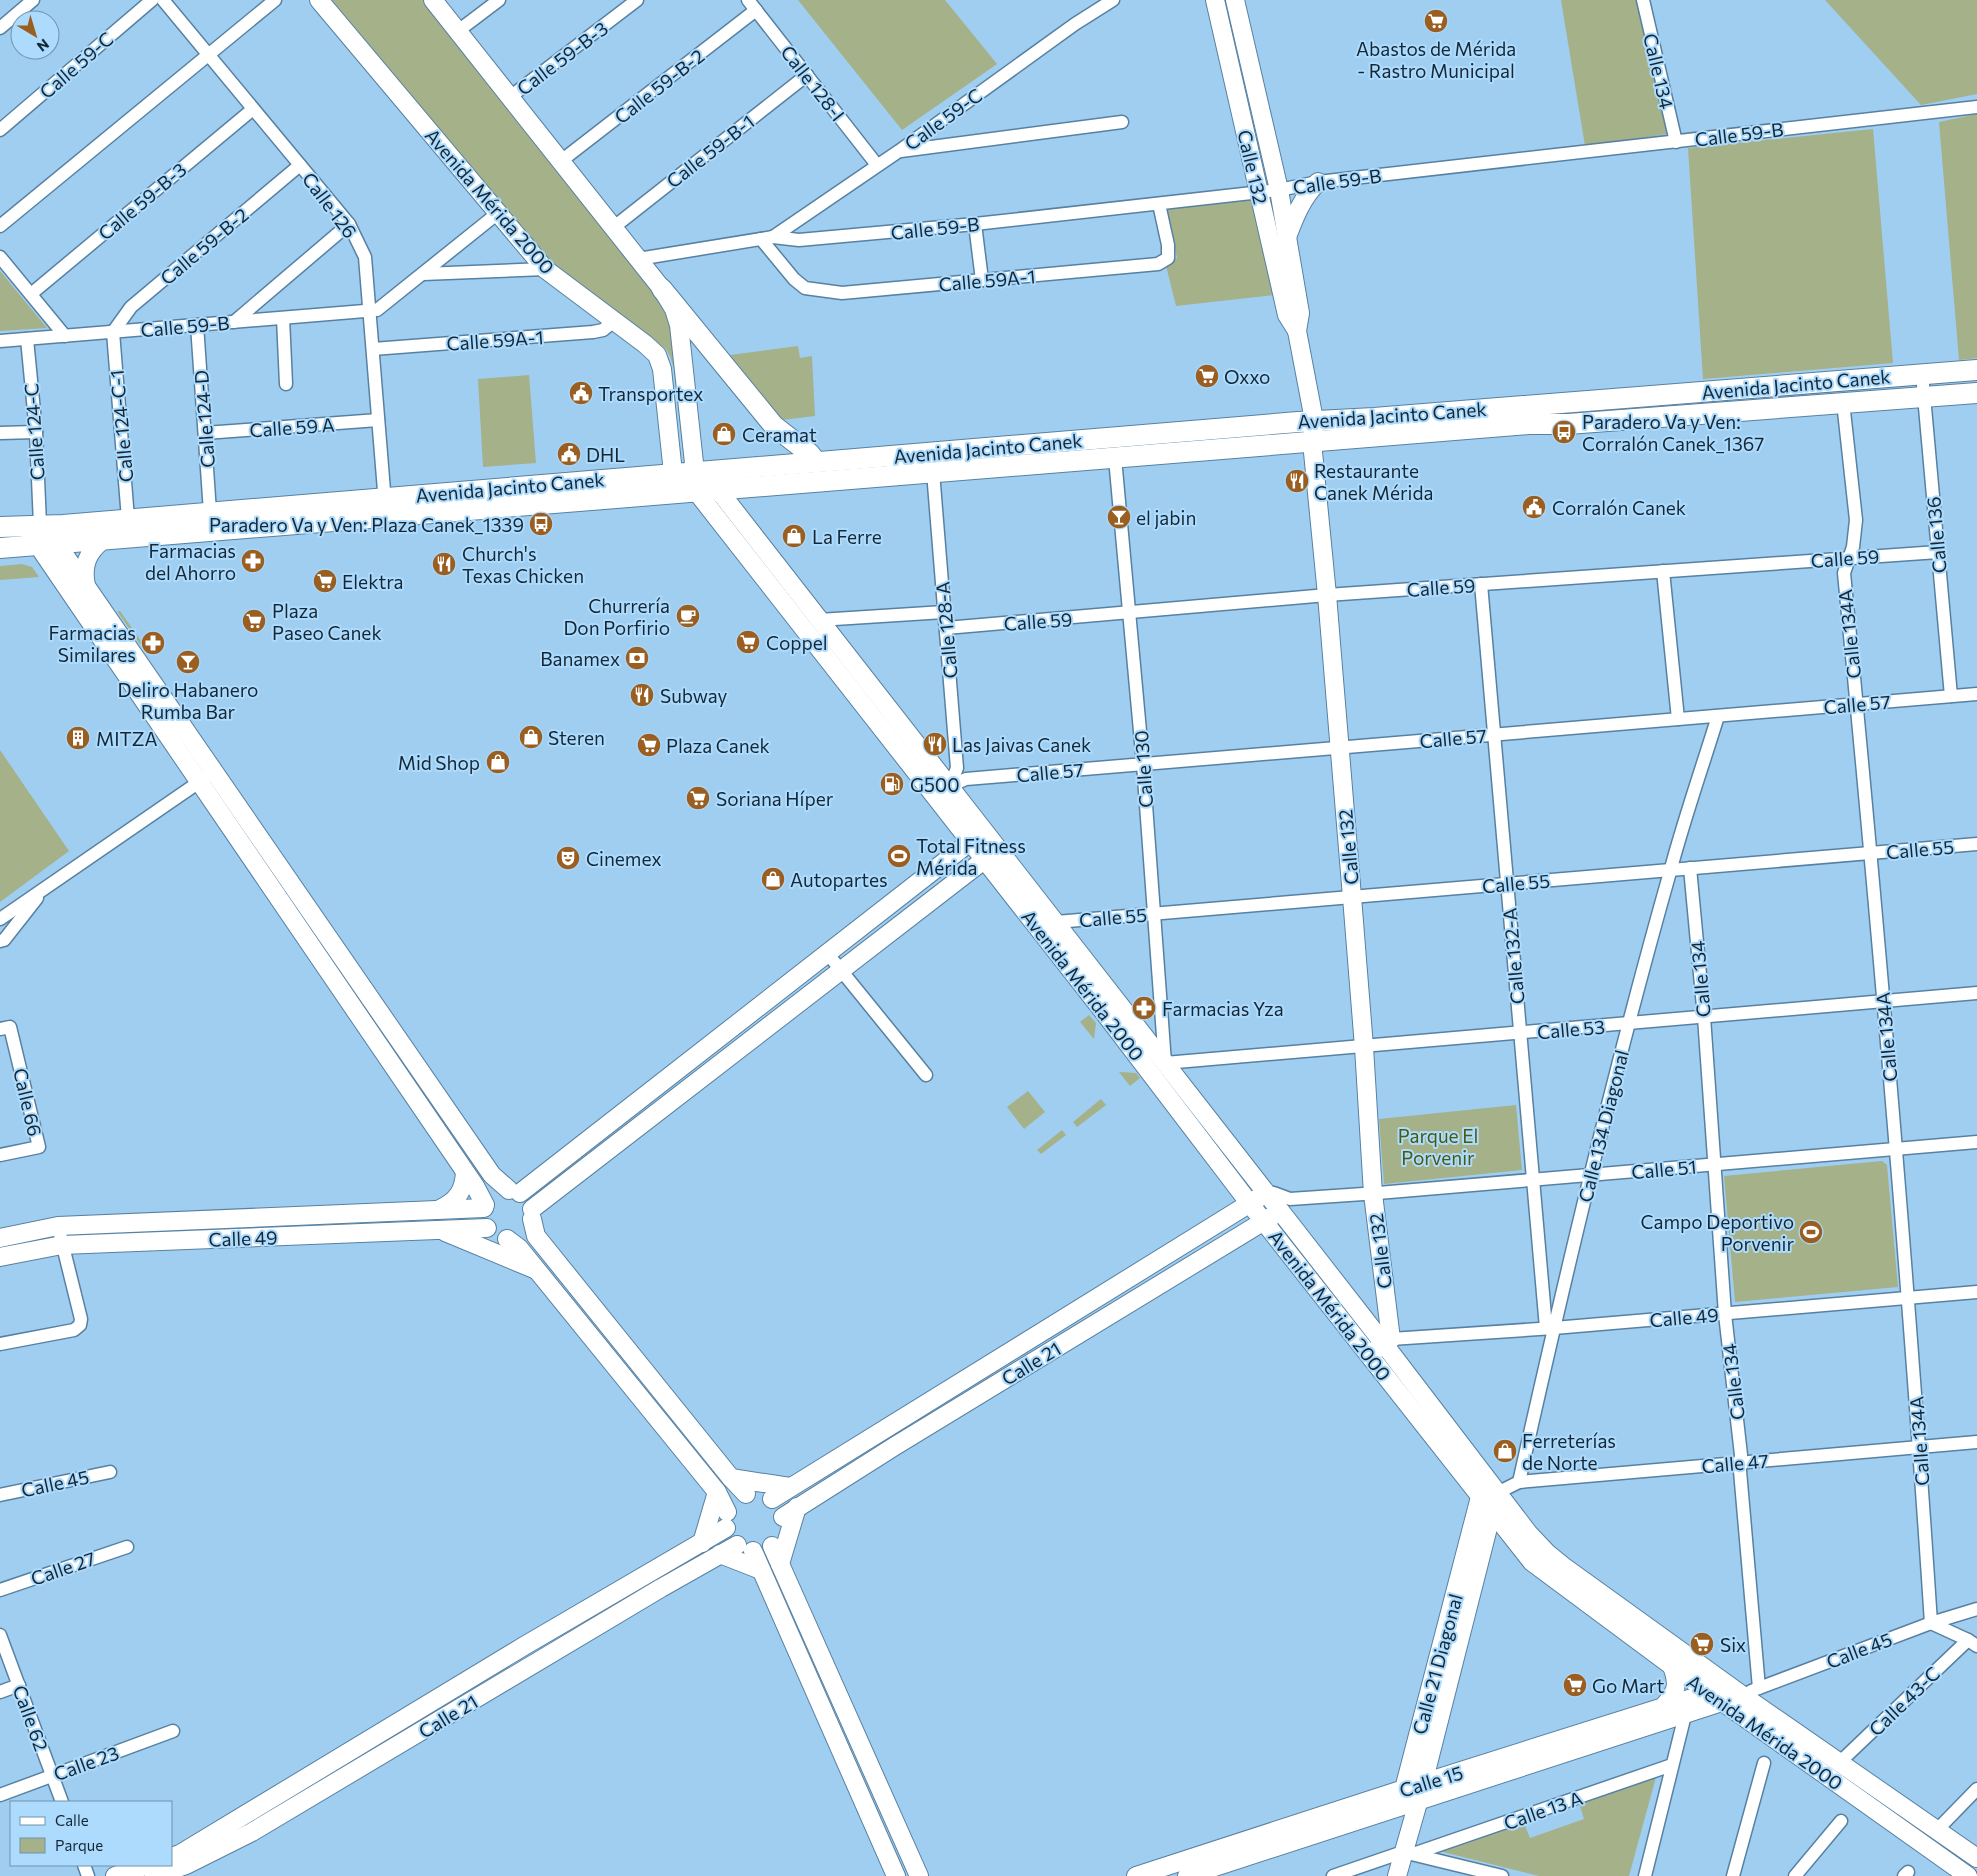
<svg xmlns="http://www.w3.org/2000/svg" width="1977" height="1876" font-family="Commissioner,sans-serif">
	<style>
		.green { fill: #a4b189 }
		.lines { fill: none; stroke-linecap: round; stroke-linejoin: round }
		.street-casing { stroke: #5781a2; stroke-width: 15 }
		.secondary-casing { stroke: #5781a2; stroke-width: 20 }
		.primary-casing { stroke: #5781a2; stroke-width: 22 }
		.street { stroke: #fff; stroke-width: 12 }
		.secondary { stroke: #fff; stroke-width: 18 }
		.primary { stroke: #fff; stroke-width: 20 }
		.labels { text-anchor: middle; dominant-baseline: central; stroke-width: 4; stroke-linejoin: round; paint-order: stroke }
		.poi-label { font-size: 19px; fill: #152734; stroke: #addbfe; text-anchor: start }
		.street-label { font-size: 19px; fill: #152734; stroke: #addbfe }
		.park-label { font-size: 19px; fill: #49590d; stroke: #addbfe }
	</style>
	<rect width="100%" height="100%" fill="#a0cef0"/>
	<g class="green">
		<polygon points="332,0 424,0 657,291 668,313 675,347 683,452 674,369 670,356 666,349 547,259"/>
		<polygon points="798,0 945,0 997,64 902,130"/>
		<polygon points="1561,0 1643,0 1674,133 1585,146"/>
		<polygon points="1825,0 1977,0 1977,94 1921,105"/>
		<polygon points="1977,114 1977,358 1959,360 1939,122"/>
		<polygon points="1873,129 1893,363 1703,379 1688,148"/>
		<polygon points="1252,197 1275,295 1176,306 1166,266 1177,258 1165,206"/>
		<polygon points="0,271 47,328 0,331"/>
		<polygon points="798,346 800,358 812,356 815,416 782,420 730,355"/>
		<polygon points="529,375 536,463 483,467 478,379"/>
		<polygon points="22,564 32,567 39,577 0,580 0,566"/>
		<polygon points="117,611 120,611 146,648 142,647"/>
		<polygon points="0,750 69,851 0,902"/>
		<polygon points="1089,1015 1096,1023 1094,1039 1080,1022"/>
		<polygon points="1119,1072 1136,1073 1140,1078 1130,1086"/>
		<polygon points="1028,1091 1045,1112 1024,1129 1007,1107"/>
		<polygon points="1101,1099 1106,1105 1077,1127 1073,1122"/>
		<polygon points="1516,1105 1522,1170 1384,1184 1379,1119"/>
		<polygon points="1062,1130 1066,1135 1041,1154 1037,1150"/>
		<polygon points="1882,1161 1887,1165 1898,1287 1735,1302 1724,1176"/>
		<polygon points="1656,1777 1629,1876 1539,1876 1435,1850 1523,1821 1530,1838 1584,1819 1579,1803"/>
	</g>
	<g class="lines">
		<g class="street-casing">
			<g id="street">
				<polyline points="163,0 349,224 365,257 385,503"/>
				<polyline points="748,0 877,165"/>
				<polyline points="1643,0 1676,142"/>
				<polyline points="0,28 33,0"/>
				<polyline points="458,31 499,0"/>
				<polyline points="510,97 637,0"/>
				<polyline points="0,130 152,0"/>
				<polyline points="901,151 1122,122"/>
				<polyline points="561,161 756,10"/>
				<polyline points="975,224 982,280"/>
				<polyline points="0,226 275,0"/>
				<polyline points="614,227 807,75"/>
				<polyline points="773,237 899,151 1075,24 1113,0"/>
				<polyline points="761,239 794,279 805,288 842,293 1158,264 1168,258 1168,245 1159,204"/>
				<polyline points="0,257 65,336"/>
				<polyline points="638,259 773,237 799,240 975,224 1279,190 1318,182 1977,107"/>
				<polyline points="423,274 545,269"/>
				<polyline points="31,294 253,109"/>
				<polyline points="283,318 286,384"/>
				<polyline points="234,322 349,224"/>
				<polyline points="197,325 210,512"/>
				<polyline points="27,339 36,432 40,525"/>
				<polyline points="0,341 377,310 498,213"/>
				<polyline points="373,349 593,332 603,330 614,321"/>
				<polyline points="1922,374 1951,696"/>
				<path d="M1843,402L1856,520L1853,547L1844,573C1878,922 1908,1272 1931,1623"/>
				<polyline points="0,433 36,432"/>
				<polyline points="205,433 378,420"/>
				<polyline points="1115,458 1143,764 1165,1063"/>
				<polyline points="933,472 957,768 950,786"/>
				<polyline points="128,519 113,332 131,307 300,165"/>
				<polyline points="1663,571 1678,719"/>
				<polyline points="1481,584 1546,1328"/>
				<polyline points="819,620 944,612"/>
				<polyline points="946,628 1327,595 1938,552"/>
				<polyline points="943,792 950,786 966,779 1977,694"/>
				<polyline points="1690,868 1704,1017 1725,1314 1741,1455 1740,1471 1759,1688"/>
				<polyline points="0,919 205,778"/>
				<polyline points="1056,922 1977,844"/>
				<polyline points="0,941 4,940 37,898"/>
				<polyline points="827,953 926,1075"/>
				<polyline points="0,1029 10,1027 39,1147 0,1155"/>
				<polyline points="1165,1063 1977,993"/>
				<polyline points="1267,1193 1274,1193 1290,1199 1378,1193 1977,1142"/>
				<polyline points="1391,1339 1554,1328 1977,1292"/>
				<polyline points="0,1344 74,1330 80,1325 81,1319 58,1226"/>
				<path d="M1519,1482C1565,1277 1613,1073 1670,872C1684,819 1702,768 1718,716"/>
				<polyline points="1497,1493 1519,1482 1977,1442"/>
				<polyline points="0,1495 110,1472"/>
				<polyline points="0,1590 127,1547"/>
				<polyline points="1931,1623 1968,1640 1977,1646"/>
				<polyline points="0,1635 62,1802"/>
				<polyline points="1751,1691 1931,1623 1977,1609"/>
				<polyline points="0,1692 19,1685"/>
				<polyline points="1840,1762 1968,1640"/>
				<polyline points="0,1795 173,1731"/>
				<polyline points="1937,1830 1977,1789"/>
				<polyline points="1413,1854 1672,1765"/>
				<polyline points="84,1865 88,1876"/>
				<polyline points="1333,1876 1403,1852 1502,1876"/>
				<polyline points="1645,1876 1685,1715"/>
				<polyline points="1733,1876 1764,1763"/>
				<polyline points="1795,1876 1841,1821"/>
				<polyline points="1904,1876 1908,1872"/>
			</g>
		</g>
		<g class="secondary-casing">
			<g id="secondary">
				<polyline points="319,0 545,269 645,344 657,355 662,369 673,473 696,491 1103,1011 1250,1204 1532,1562 1672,1666 1968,1876"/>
				<polyline points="433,0 662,289 674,309 679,325 694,463 697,471 723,496 1384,1344 1529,1534 1547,1553 1563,1566 1742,1695 1977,1858"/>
				<polyline points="1215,0 1287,315 1297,331"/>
				<polyline points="1235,0 1279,190 1300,313 1297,331 1314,420 1312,442 1327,595 1352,897 1364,1047 1373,1194 1391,1339 1378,1348"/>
				<path d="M1287,237C1295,216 1302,198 1318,182"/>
				<polyline points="55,533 57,544 492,1175 509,1190"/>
				<polyline points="31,535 475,1186 485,1205"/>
				<path d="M86,586C82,566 87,552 103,540"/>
				<polyline points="520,1193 970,842"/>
				<path d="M440,1209C457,1201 464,1191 465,1172"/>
				<polyline points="532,1209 984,860"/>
				<polyline points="532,1219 536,1236 731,1478 746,1494"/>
				<polyline points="445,1232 534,1269"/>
				<polyline points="0,1238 58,1226 484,1208"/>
				<polyline points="507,1239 519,1248 717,1492 727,1512"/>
				<polyline points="0,1257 62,1245 487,1228"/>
				<polyline points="731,1478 790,1487"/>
				<polyline points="772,1499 1260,1197"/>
				<polyline points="783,1517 895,1446 1274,1215"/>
				<polyline points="702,1543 717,1492"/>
				<polyline points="772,1546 919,1876"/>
				<polyline points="753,1551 896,1876"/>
				<polyline points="720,1554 761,1570"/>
				<polyline points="780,1564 797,1507"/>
				<path d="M1663,1707C1677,1691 1679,1686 1672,1666"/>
				<polyline points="1404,1797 1404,1789 1480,1497"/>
				<polyline points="171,1857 180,1854 524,1646 726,1528"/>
				<polyline points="115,1876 148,1865"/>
				<polyline points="154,1876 186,1865 252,1832 661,1588 737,1545"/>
				<polyline points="1136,1876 1404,1789 1695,1697 1716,1686"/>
				<polyline points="1187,1876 1731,1699"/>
				<polyline points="1397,1876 1419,1799 1492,1512"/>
			</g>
		</g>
		<g class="primary-casing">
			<g id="primary">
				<polyline points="662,289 774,426 810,454 816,462"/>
				<polyline points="0,527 63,525 1298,422 1374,418 1977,370"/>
				<polyline points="0,548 1529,424 1568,424 1977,393"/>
			</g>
		</g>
		<use href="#street" class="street"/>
		<use href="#secondary" class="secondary"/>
		<use href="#primary" class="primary"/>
	</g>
	<defs>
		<g id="supermarket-disc" transform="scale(1.25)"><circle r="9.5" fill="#9a5e21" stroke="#addbfe"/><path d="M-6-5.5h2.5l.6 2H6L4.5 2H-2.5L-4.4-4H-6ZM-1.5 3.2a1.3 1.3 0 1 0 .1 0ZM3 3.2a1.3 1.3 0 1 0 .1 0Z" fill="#fff"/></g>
		<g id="civic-disc" transform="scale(1.25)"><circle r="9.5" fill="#9a5e21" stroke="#addbfe"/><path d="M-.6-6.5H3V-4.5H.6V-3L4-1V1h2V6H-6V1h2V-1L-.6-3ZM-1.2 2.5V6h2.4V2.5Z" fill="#fff"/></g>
		<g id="bus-disc" transform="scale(1.25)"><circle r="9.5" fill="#9a5e21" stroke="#addbfe"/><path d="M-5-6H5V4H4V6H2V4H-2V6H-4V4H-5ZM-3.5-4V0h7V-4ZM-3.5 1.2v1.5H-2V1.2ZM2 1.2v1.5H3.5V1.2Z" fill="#fff"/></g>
		<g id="shop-disc" transform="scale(1.25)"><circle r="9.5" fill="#9a5e21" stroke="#addbfe"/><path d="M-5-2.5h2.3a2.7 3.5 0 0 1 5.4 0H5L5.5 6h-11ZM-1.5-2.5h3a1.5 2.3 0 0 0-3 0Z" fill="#fff"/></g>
		<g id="restaurant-disc" transform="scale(1.25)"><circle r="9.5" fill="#9a5e21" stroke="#addbfe"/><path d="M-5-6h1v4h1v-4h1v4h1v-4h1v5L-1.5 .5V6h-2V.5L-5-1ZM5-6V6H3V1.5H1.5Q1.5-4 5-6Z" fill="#fff"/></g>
		<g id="bar-disc" transform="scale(1.25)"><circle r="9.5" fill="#9a5e21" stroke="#addbfe"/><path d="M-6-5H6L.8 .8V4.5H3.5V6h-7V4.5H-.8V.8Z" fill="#fff"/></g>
		<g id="pharmacy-disc" transform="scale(1.25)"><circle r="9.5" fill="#9a5e21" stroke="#addbfe"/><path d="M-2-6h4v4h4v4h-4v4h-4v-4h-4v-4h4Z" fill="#fff"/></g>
		<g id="cafe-disc" transform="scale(1.25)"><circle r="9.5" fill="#9a5e21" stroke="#addbfe"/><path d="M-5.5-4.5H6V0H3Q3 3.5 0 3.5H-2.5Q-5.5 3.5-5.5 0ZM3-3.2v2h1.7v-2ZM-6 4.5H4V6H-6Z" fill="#fff"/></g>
		<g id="bank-disc" transform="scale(1.25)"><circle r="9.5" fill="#9a5e21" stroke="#addbfe"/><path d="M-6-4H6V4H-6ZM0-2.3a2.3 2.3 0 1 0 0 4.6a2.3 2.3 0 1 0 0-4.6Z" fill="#fff"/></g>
		<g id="building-disc" transform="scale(1.25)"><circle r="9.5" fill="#9a5e21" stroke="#addbfe"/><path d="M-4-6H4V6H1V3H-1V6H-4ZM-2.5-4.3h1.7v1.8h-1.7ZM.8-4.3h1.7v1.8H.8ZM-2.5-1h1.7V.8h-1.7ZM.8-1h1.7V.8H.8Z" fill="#fff"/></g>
		<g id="fuel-disc" transform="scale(1.25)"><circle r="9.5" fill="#9a5e21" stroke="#addbfe"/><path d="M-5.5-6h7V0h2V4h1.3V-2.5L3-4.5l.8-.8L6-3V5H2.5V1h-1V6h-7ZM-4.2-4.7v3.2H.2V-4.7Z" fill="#fff"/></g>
		<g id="stadium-disc" transform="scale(1.25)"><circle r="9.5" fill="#9a5e21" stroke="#addbfe"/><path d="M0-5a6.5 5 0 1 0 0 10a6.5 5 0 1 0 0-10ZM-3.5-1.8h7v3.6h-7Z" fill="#fff"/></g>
		<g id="theatre-disc" transform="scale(1.25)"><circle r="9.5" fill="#9a5e21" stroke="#addbfe"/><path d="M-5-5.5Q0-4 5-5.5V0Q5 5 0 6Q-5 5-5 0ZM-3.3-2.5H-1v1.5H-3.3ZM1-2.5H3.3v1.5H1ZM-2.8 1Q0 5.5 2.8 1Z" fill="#fff"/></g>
	</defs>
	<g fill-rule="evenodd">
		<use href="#supermarket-disc" x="1436" y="21"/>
		<use href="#supermarket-disc" x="1207" y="376"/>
		<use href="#civic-disc" x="581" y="393"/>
		<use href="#bus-disc" x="1564" y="432"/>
		<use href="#shop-disc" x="724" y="434"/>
		<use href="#civic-disc" x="569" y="454"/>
		<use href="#restaurant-disc" x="1297" y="481"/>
		<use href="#civic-disc" x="1534" y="507"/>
		<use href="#bar-disc" x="1119" y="517"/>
		<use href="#bus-disc" x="541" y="524"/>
		<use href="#shop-disc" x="794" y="536"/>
		<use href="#pharmacy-disc" x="253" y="561"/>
		<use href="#restaurant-disc" x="444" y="564"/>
		<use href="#supermarket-disc" x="325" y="581"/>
		<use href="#cafe-disc" x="688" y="616"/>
		<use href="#supermarket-disc" x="254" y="621"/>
		<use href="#supermarket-disc" x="748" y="642"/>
		<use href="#pharmacy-disc" x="153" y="643"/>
		<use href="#bank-disc" x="637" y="658"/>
		<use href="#bar-disc" x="188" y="662"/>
		<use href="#restaurant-disc" x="642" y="695"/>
		<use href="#shop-disc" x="531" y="737"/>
		<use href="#building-disc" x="78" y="738"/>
		<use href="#restaurant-disc" x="935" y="744"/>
		<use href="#supermarket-disc" x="649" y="745"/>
		<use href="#shop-disc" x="498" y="762"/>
		<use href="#fuel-disc" x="892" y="784"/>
		<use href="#supermarket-disc" x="698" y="798"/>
		<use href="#stadium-disc" x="899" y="856"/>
		<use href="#theatre-disc" x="568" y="858"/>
		<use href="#shop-disc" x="773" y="879"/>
		<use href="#pharmacy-disc" x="1144" y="1008"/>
		<use href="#stadium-disc" x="1811" y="1232"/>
		<use href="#shop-disc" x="1505" y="1451"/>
		<use href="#supermarket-disc" x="1702" y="1644"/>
		<use href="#supermarket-disc" x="1575" y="1685"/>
	</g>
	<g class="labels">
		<g class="poi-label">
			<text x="1436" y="48" text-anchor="middle">Abastos de Mérida<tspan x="1436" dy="22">- Rastro Municipal</tspan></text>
			<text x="1224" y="376">Oxxo</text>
			<text x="598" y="393">Transportex</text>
			<text x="1582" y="421">Paradero Va y Ven:<tspan x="1582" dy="22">Corralón Canek_1367</tspan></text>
			<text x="742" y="434">Ceramat</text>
			<text x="586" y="454">DHL</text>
			<text x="1314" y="470">Restaurante<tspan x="1314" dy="22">Canek Mérida</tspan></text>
			<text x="1552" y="507">Corralón Canek</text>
			<text x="1136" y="517">el jabin</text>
			<text x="524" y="524" text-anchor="end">Paradero Va y Ven: Plaza Canek_1339</text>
			<text x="812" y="536">La Ferre</text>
			<text x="236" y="550" text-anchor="end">Farmacias<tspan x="236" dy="22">del Ahorro</tspan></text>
			<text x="462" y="553">Church's<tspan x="462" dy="22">Texas Chicken</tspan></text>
			<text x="342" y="581">Elektra</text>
			<text x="670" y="605" text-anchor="end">Churrería<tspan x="670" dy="22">Don Porfirio</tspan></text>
			<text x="272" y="610">Plaza<tspan x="272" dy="22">Paseo Canek</tspan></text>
			<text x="136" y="632" text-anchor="end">Farmacias<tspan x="136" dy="22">Similares</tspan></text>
			<text x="766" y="642">Coppel</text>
			<text x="620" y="658" text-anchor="end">Banamex</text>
			<text x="188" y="689" text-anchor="middle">Deliro Habanero<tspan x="188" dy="22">Rumba Bar</tspan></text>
			<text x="660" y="695">Subway</text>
			<text x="548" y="737">Steren</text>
			<text x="96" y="738">MITZA</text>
			<text x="952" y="744">Las Jaivas Canek</text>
			<text x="666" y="745">Plaza Canek</text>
			<text x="480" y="762" text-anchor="end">Mid Shop</text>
			<text x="910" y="784">G500</text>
			<text x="716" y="798">Soriana Híper</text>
			<text x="916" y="845">Total Fitness<tspan x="916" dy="22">Mérida</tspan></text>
			<text x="586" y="858">Cinemex</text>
			<text x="790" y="879">Autopartes</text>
			<text x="1162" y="1008">Farmacias Yza</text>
			<text x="1794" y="1221" text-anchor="end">Campo Deportivo<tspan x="1794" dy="22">Porvenir</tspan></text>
			<text x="1522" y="1440">Ferreterías<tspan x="1522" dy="22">de Norte</tspan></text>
			<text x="1720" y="1644">Six</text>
			<text x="1592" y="1685">Go Mart</text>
		</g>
		<g class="street-label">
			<text transform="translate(562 58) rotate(-37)">Calle 59-B-3</text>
			<text transform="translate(76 65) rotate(-41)">Calle 59-C</text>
			<text transform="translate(1659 71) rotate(77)">Calle 134</text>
			<text transform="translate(813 83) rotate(52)">Calle 128-I</text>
			<text transform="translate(659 86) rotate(-38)">Calle 59-B-2</text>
			<text transform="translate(943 119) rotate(-36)">Calle 59-C</text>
			<text transform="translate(1739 134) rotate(-7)">Calle 59-B</text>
			<text transform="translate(710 151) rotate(-38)">Calle 59-B-1</text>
			<text transform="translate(1253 167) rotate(77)">Calle 132</text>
			<text transform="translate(1337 181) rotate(-8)">Calle 59-B</text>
			<text transform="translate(142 201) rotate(-40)">Calle 59-B-3</text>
			<text transform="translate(490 201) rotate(49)">Avenida Mérida 2000</text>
			<text transform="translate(330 205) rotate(53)">Calle 126</text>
			<text transform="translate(935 228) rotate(-6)">Calle 59-B</text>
			<text transform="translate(204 246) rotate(-40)">Calle 59-B-2</text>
			<text transform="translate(987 280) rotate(-5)">Calle 59A-1</text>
			<text transform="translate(185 326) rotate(-5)">Calle 59-B</text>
			<text transform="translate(495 340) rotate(-4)">Calle 59A-1</text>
			<text transform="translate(1796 384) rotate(-5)">Avenida Jacinto Canek</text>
			<text transform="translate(1392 415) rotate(-4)">Avenida Jacinto Canek</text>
			<text transform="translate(204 419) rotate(-94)">Calle 124-D</text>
			<text transform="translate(121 426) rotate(-95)">Calle 124-C-1</text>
			<text transform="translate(292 427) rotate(-4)">Calle 59 A</text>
			<text transform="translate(34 432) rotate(-94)">Calle 124-C</text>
			<text transform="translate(988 448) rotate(-5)">Avenida Jacinto Canek</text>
			<text transform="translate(510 487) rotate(-5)">Avenida Jacinto Canek</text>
			<text transform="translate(1936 535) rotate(-95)">Calle 136</text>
			<text transform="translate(1845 558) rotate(-4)">Calle 59</text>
			<text transform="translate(1441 587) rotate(-4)">Calle 59</text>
			<text transform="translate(1038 621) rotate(-4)">Calle 59</text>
			<text transform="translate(946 630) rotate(-95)">Calle 128-A</text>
			<text transform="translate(1849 634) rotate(-96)">Calle 134A</text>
			<text transform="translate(1857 704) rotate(-5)">Calle 57</text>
			<text transform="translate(1453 738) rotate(-5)">Calle 57</text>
			<text transform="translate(1143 769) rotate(-94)">Calle 130</text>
			<text transform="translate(1050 772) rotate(-5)">Calle 57</text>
			<text transform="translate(1348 847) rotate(-95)">Calle 132</text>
			<text transform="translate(1920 849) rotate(-5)">Calle 55</text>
			<text transform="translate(1516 883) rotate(-5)">Calle 55</text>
			<text transform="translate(1113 917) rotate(-5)">Calle 55</text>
			<text transform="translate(1513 956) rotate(-95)">Calle 132-A</text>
			<text transform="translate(1700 979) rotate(-95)">Calle 134</text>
			<text transform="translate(1083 985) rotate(52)">Avenida Mérida 2000</text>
			<text transform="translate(1571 1029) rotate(-5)">Calle 53</text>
			<text transform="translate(1886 1037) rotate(-95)">Calle 134A</text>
			<text transform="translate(28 1102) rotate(77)">Calle 66</text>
			<text transform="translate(1603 1126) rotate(-76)">Calle 134 Diagonal</text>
			<text transform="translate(1664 1169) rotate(-5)">Calle 51</text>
			<text transform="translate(243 1238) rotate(-2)">Calle 49</text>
			<text transform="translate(1380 1251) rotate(-97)">Calle 132</text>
			<text transform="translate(1330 1305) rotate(52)">Avenida Mérida 2000</text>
			<text transform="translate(1684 1317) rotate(-5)">Calle 49</text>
			<text transform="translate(1031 1363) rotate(-31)">Calle 21</text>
			<text transform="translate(1733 1382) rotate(-97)">Calle 134</text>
			<text transform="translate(1919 1441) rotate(-94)">Calle 134A</text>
			<text transform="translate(1735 1463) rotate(-5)">Calle 47</text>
			<text transform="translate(55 1483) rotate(-12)">Calle 45</text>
			<text transform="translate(63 1568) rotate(-19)">Calle 27</text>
			<text transform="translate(1859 1650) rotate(-21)">Calle 45</text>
			<text transform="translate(1437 1664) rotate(-75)">Calle 21 Diagonal</text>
			<text transform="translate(1904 1701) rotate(-44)">Calle 43-C</text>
			<text transform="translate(448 1716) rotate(-31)">Calle 21</text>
			<text transform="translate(31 1718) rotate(70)">Calle 62</text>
			<text transform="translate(1765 1732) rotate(35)">Avenida Mérida 2000</text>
			<text transform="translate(86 1763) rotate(-20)">Calle 23</text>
			<text transform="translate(1431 1781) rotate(-17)">Calle 15</text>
			<text transform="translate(1543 1810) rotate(-19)">Calle 13 A</text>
		</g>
		<g class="park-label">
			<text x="1438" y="1135">Parque El<tspan x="1438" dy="22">Porvenir</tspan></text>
		</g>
	</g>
	<rect x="10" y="1801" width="162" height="65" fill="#addbfe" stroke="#7093ad"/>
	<rect x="20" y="1817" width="25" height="8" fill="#ffffff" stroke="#7093ad"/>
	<text x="55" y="1826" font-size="15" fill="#152734">Calle</text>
	<rect x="20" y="1838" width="25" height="15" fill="#a4b189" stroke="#7093ad"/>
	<text x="55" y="1851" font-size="15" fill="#152734">Parque</text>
	<g transform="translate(35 35) rotate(142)"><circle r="24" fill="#addbfe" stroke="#7093ad"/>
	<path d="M0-4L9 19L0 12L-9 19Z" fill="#9a5e21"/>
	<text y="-8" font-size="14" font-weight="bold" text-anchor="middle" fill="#152734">N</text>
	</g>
</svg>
